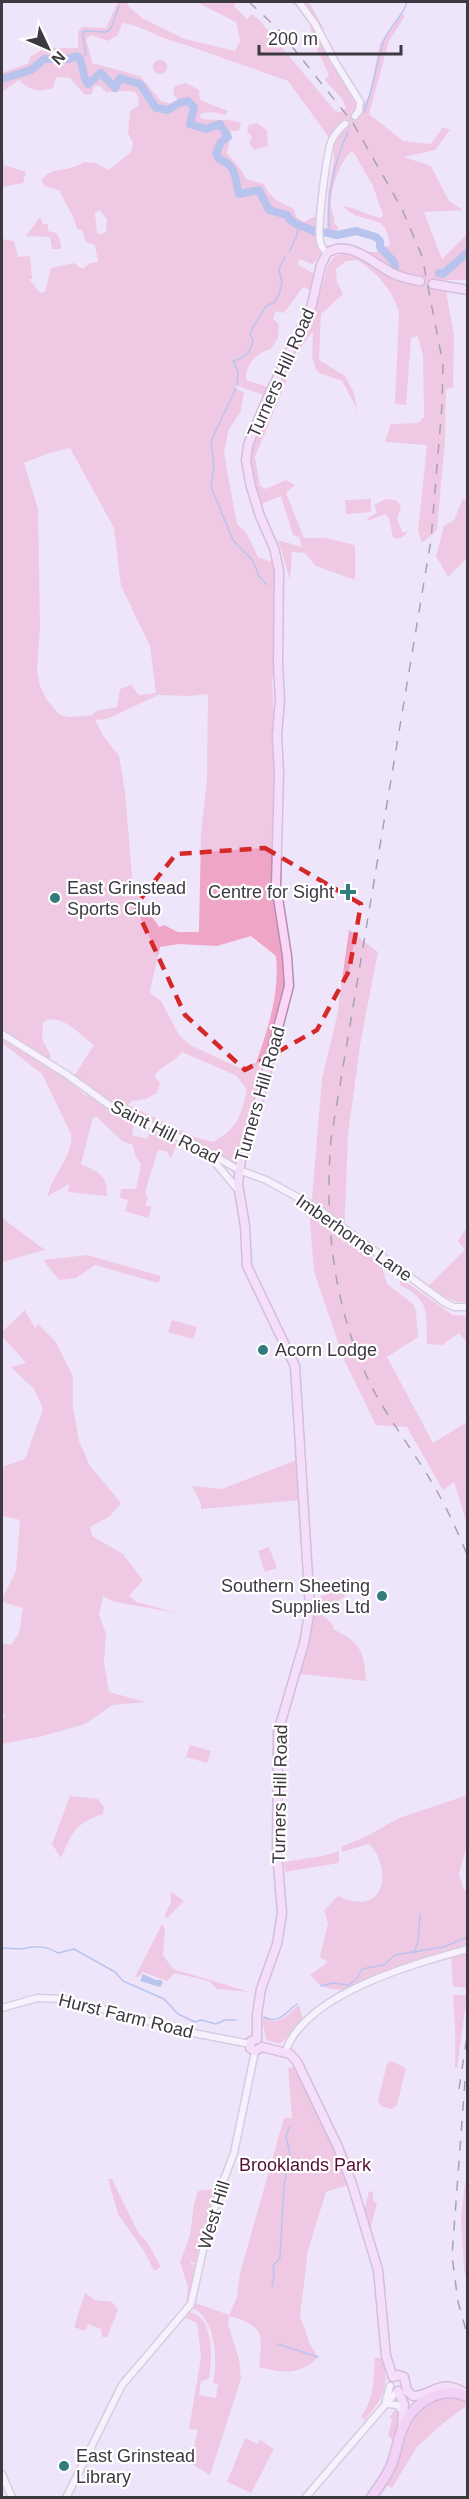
<svg xmlns="http://www.w3.org/2000/svg" width="469" height="2499" font-family="Arial,sans-serif">
	<style>
		.green { fill: #efa5c6; fill-rule: evenodd }
		.water { fill: #799cde }
		.lines { fill: none; stroke-linecap: round; stroke-linejoin: round }
		.stream { stroke: #799cde; stroke-width: 1.5 }
		.river { stroke: #799cde; stroke-width: 8 }
		.minor-tunnel { stroke: #cbc3d6; stroke-width: 6; stroke-dasharray: 6 3; stroke-linecap: butt }
		.minor-casing { stroke: #b9afc3; stroke-width: 9 }
		.major-casing { stroke: #b68db4; stroke-width: 11 }
		.highway-casing { stroke: #b68db4; stroke-width: 12 }
		.minor { stroke: #fff; stroke-width: 6 }
		.major { stroke: #fad6f7; stroke-width: 8 }
		.highway { stroke: #f7baf2; stroke-width: 9 }
		.rail { stroke: #534e58; stroke-width: 1.5; stroke-dasharray: 10 10; stroke-linecap: butt }
		.minor-bridge-casing { stroke: #b9afc3; stroke-width: 9; stroke-linecap: butt }
		.minor-bridge { stroke: #fff; stroke-width: 6 }
		.marked { fill: none; stroke: #d62828; stroke-width: 4.5; stroke-dasharray: 12 8; stroke-linejoin: round }
		.poi-dot { fill: #337c7c; stroke: #fff; stroke-width: 2 }
		.labels { text-anchor: middle; dominant-baseline: central; stroke-width: 4.5; stroke-linejoin: round; paint-order: stroke }
		.street-label { font-size: 18px; fill: #3d3941; stroke: #fff }
		.poi-label { font-size: 18px; fill: #3d3941; stroke: #fff; text-anchor: start }
		.park-label { font-size: 18px; fill: #530e35; stroke: #fff }
	</style>
	<rect width="100%" height="100%" fill="#efe5fb"/>
	<g class="green">
		<path d="M118,2H129L127,5L142,18L185,39L235,51L240,41L236,22L196,2H236L234,6L247,19L252,14L260,21L335,111L341,112L346,108L342,99L325,80L329,75L314,43L310,25L299,9L290,2H309L324,29L320,35L352,97L360,108L369,97L380,43L402,14L405,16L389,41L369,114L403,141L431,144L443,127L450,130L435,150L404,157L431,166L449,201L463,210L424,212L442,259L468,233L467,280H447V297L454,335L453,388L446,389L445,440L437,530L422,543L418,531L427,445L385,442L391,424L418,423L424,417L423,356L418,336L411,338L406,405L395,404L399,311L391,293L378,276L358,260L346,261L336,269L337,282L343,294L321,314L319,360L345,376L354,393L360,428L356,407L342,381L317,372L312,357L313,331L299,350L292,352L316,308L328,265L335,256L352,252H376L390,245C386,208 361,228 343,206C357,208 367,215 381,218L383,215L373,186L355,155L352,151C341,159 330,190 331,204C331,211 335,215 334,223L338,227L337,234L326,232L328,194L334,160L333,143L288,81L183,44C161,40 145,26 122,23L118,35L108,41L91,35L86,38L92,63L140,76L161,101L172,104L179,100L173,94L175,86L186,83L199,90L200,100L228,111L225,115L213,112L201,113L200,118C214,122 227,117 241,123L239,131H231L227,153C234,163 242,168 246,179L264,184C271,200 280,202 294,209L296,217L304,222L313,217L318,218C319,233 327,255 312,264L300,259L297,264L316,275L313,291L303,287L284,313L276,311L273,318L279,325L278,338L271,349C256,353 245,365 246,380L265,386L268,389L266,394L263,395L235,385V388L244,392L241,411L228,431L224,453L237,524L246,532L258,557L275,563L276,574L275,673L272,680L277,773L273,865L275,906L285,957V984L280,1011L257,1077V1095L242,1145L233,1162L225,1160L205,1145L114,1104L74,1076L94,1045C79,1034 61,1012 43,1022L42,1039L51,1056L48,1060L2,1031V239L14,241L18,257L30,256L32,279H29L40,293L45,292L51,268L74,263L83,269L90,263L98,262L95,245L86,242L82,230L77,229C74,214 65,205 60,191L45,186L41,181C51,165 71,173 83,162L95,163L109,170L131,152L133,143L128,133L130,111L138,106L139,98L135,92C125,90 117,92 106,92L100,86H94L92,94L85,95L70,78L56,77L53,88C38,92 30,91 19,80L2,92V73L29,63L30,57L45,48H78V32L82,27L106,28ZM99,210L107,219L106,232L101,234L97,233L95,213ZM70,448L114,528L121,586L150,646L156,693L139,695L131,685L120,689L117,707L96,711L93,715L68,717L59,714L47,700L40,686L37,671L40,627L38,509L24,463L49,453ZM208,694L207,778L201,834L199,932H178L164,925L159,927L133,888L125,792L119,756L104,737L95,720L107,719L158,695L189,696ZM251,936L276,956C280,993 268,1029 256,1063L240,1068L190,1045L179,1035L161,1001L151,994L150,990L160,947L178,944L217,946ZM182,1052L237,1076L247,1090C240,1117 239,1127 213,1142L195,1137L128,1105L131,1101L146,1099L157,1093L160,1082L154,1077C161,1065 174,1063 182,1052Z"/>
		<circle cx="160" cy="67" r="7"/>
		<polygon points="257,123 267,130 268,146 254,150 249,143 252,137 247,131 249,125"/>
		<polygon points="2,133 4,165 26,172 23,183 2,187"/>
		<polygon points="40,217 43,224 48,224 48,231 57,233 61,244 61,249 52,249 50,237 26,236"/>
		<polygon points="283,374 288,377 255,457 260,486 266,489 286,480 295,485 286,493 304,538 326,538 355,545 355,580 316,566 305,553 292,552 290,580 278,540 302,547 299,537 293,535 281,496 259,505 249,460 252,446"/>
		<polygon points="371,499 371,512 346,514 345,500"/>
		<path d="M386,499L396,500L401,506L397,519L403,533L408,531C404,537 400,540 393,538L389,518L385,514L368,521L367,518L377,513L374,505Z"/>
		<polygon points="463,499 467,500 467,558 448,577 436,556 444,526 454,520"/>
		<polygon points="349,930 378,952 361,1039 348,1134 344,1238 381,1264 387,1284 413,1304 416,1312 418,1337 387,1357 433,1443 467,1422 467,1524 454,1482 443,1490 407,1427 376,1425 345,1362 314,1272 310,1222 322,1079 337,1016"/>
		<path d="M2,1039L64,1077L85,1095L92,1096L134,1123L132,1135L147,1139L151,1130L177,1144L171,1158L166,1151L158,1150L145,1192L148,1198L145,1205L152,1207L148,1218L125,1211L128,1200L120,1198L121,1189H136L141,1165L135,1155L133,1145L122,1141L97,1117H93L81,1164C98,1172 108,1175 107,1196L68,1192L69,1184L48,1196C49,1180 75,1153 71,1134L42,1074L2,1043Z"/>
		<polygon points="2,1216 6,1221 45,1250 2,1262"/>
		<path d="M467,1227V1302C452,1304 441,1294 428,1286L465,1250L458,1241Z"/>
		<polygon points="87,1255 161,1276 158,1283 95,1265 76,1278 59,1280 43,1260"/>
		<path d="M400,1278L453,1315L467,1316V1343L459,1333L442,1345L427,1344C426,1314 431,1300 400,1285Z"/>
		<polygon points="25,1310 35,1328 38,1324 56,1342 73,1377 73,1407 79,1441 90,1466 121,1503 110,1516 90,1527 92,1536 123,1554 143,1580 129,1596 137,1602 177,1613 115,1602 103,1596 99,1615 106,1634 104,1662 109,1692 146,1702 113,1705 85,1724 43,1736 2,1744 2,1719 5,1715 2,1713 2,1643 11,1645 19,1633 23,1608 5,1603 2,1599 16,1571 20,1520 2,1516 2,1467 25,1459 43,1409 34,1389 11,1367 26,1363 2,1336 2,1332"/>
		<polygon points="172,1320 197,1327 193,1339 168,1332"/>
		<polygon points="299,1459 301,1500 201,1509 201,1504 192,1486 222,1489"/>
		<polygon points="269,1547 277,1568 265,1572 258,1551"/>
		<path d="M348,1578L353,1585L344,1597L320,1613L334,1626L333,1629C360,1642 364,1650 366,1681L300,1674L316,1599L336,1589Z"/>
		<polygon points="190,1745 211,1751 207,1763 186,1757"/>
		<path d="M467,1794V1845L459,1874L464,1890L467,1891V1944L394,1967L345,1990L332,1989L321,1986L310,1975L328,1962L320,1957L328,1923L324,1910L338,1896C346,1899 353,1902 362,1902C391,1899 385,1858 369,1844L342,1852L341,1847L367,1836L399,1818L462,1797Z"/>
		<path d="M70,1796L98,1799L104,1807L103,1814C75,1823 72,1833 61,1858L52,1844Z"/>
		<polygon points="339,1851 339,1863 285,1872 284,1862 323,1856"/>
		<polygon points="171,1892 184,1901 167,1918 164,1917 171,1902"/>
		<polygon points="162,1924 165,1929 163,1955 173,1969 250,1992 217,1989 209,1981 175,1973 167,1981 143,1972 139,1977 135,1977"/>
		<polygon points="467,1952 467,1988 453,1986 451,1957"/>
		<polygon points="453,1995 467,1995 457,2068 455,2068 455,2027"/>
		<path d="M299,2005L303,2021L280,2044L266,2040L262,2019L263,2017C279,2027 287,2015 299,2005Z"/>
		<polygon points="391,2061 406,2068 397,2105 392,2109 381,2106 378,2100 387,2064"/>
		<path d="M295,2067L334,2148L348,2185L326,2192L308,2250L300,2316L310,2344L318,2357C300,2376 282,2373 259,2367C263,2332 263,2326 229,2316L228,2324L239,2359L241,2379L210,2475L190,2463L198,2430L189,2429L201,2357L197,2323L186,2318L190,2312C194,2314 199,2315 202,2319C213,2333 212,2363 209,2378L201,2382L199,2395L216,2398L218,2384L213,2383C218,2359 216,2321 193,2308L195,2303L229,2315L237,2297L240,2273L284,2118H292L288,2068Z"/>
		<polygon points="467,2169 467,2284 464,2268 461,2217"/>
		<polygon points="108,2179 112,2179 139,2234 147,2242 161,2267 154,2271 144,2251 118,2214"/>
		<path d="M215,2189L195,2263L191,2262V2265L195,2264C192,2280 191,2298 181,2312L186,2302L188,2287L180,2262L190,2235L194,2204L198,2191Z"/>
		<polygon points="369,2191 373,2192 373,2201 377,2203 370,2230 364,2211"/>
		<polygon points="85,2293 95,2300 112,2302 118,2310 107,2337 102,2337 101,2329 88,2324 85,2331 74,2327"/>
		<path d="M375,2358H383C390,2387 383,2398 365,2420L361,2416C375,2399 373,2378 375,2358Z"/>
		<polygon points="453,2396 463,2400 467,2405 441,2425 417,2447 392,2488 385,2484 407,2424 426,2402"/>
		<polygon points="396,2409 401,2417 396,2439 393,2441 388,2435 392,2420 390,2417"/>
		<polygon points="245,2438 257,2444 260,2440 274,2449 251,2493 227,2482"/>
	</g>
	<polygon class="water" points="143,1974 156,1980 161,1980 163,1983 160,1987 140,1981"/>
	<g class="lines">
		<g class="stream">
			<polyline points="80,60 86,54 83,36 84,31 106,32 111,29 119,6"/>
			<path d="M364,112C374,87 376,62 385,38C391,25 403,16 407,2"/>
			<path d="M330,233C325,200 334,162 348,132"/>
			<polyline points="289,252 297,236 298,227"/>
			<path d="M237,385L238,372L233,361C245,358 251,353 253,340L250,334C254,323 261,317 266,306L275,302L279,294L282,283L279,269L285,257"/>
			<polyline points="236,388 211,441 214,466 211,487 233,540 253,561 259,576 267,585"/>
			<path d="M2,1948C8,1948 16,1949 21,1949C36,1946 44,1945 58,1953L74,1949L115,1972L123,1981L164,1999L178,2014L195,2022L201,2020L216,2024L225,2020H236"/>
			<polyline points="414,1953 418,1942 420,1914"/>
			<polyline points="321,1986 333,1983 349,1985 357,1978 362,1969 384,1965 395,1955 443,1947 466,1938 468,1934"/>
			<path d="M264,2017C279,2025 286,2012 297,2004"/>
			<polyline points="272,2287 274,2275 273,2266 280,2258 284,2185 290,2154 286,2136 290,2126"/>
			<polyline points="278,2344 318,2357"/>
		</g>
		<g class="river">
			<path d="M2,79L31,70L44,59H68L77,56C85,64 81,75 88,84L101,73L115,88L120,78L140,84L156,108L168,110L179,103L188,101L194,107L190,124L206,129L220,124L228,137L221,142L216,154L219,159C237,165 235,179 239,194L259,190L269,210L287,215C294,228 304,224 315,232"/>
			<polyline points="323,232 337,235 356,231 376,237 380,241 380,247 394,262 395,267"/>
			<polyline points="439,273 443,274 468,252"/>
		</g>
		<polyline class="minor-tunnel" points="345,124 355,116"/>
		<g class="minor-casing">
			<g id="minor">
				<polyline points="299,2 315,24 334,60 360,102 359,111 355,116"/>
				<path d="M327,253C323,249 321,247 320,241C317,226 326,159 331,142C334,135 339,129 345,124"/>
				<polyline points="2,1034 66,1074 116,1110 194,1144 239,1170 266,1180 319,1209"/>
				<polyline points="209,1155 239,1191"/>
				<polyline points="346,1230 444,1302 454,1307 468,1307"/>
				<polyline points="2,2008 37,1998 64,1999 193,2033 250,2044"/>
				<path d="M285,2052C306,1993 413,1964 468,1949"/>
				<polyline points="386,2400 390,2386"/>
				<polyline points="387,2404 398,2405 403,2413"/>
				<polyline points="2,2474 12,2498"/>
				<polyline points="66,2498 122,2385 191,2304 206,2237 220,2190 234,2153 255,2051"/>
				<polyline points="305,2498 397,2391"/>
			</g>
		</g>
		<g class="major-casing">
			<g id="major">
				<polyline points="433,284 468,290"/>
				<path d="M257,2039V2014L261,1989L277,1944L282,1913L277,1852L278,1732L304,1643L310,1609L295,1366L247,1266L245,1226L238,1184L241,1159L260,1096L289,986L287,956L276,885L279,774L277,735L280,700L278,664L279,570L274,548L260,516L251,487L246,461L248,445L267,399L311,308L321,265L327,253C349,238 374,264 392,273C401,278 410,279 420,281"/>
				<polyline points="257,2039 251,2041 250,2048 255,2051 262,2047"/>
				<polyline points="262,2047 290,2054 297,2062 338,2147 352,2184 378,2270 386,2356 393,2377"/>
				<path d="M393,2377L398,2375L404,2377L407,2391L413,2396C433,2396 439,2377 465,2393"/>
				<polyline points="398,2391 404,2404 402,2427"/>
			</g>
		</g>
		<g class="highway-casing">
			<path id="highway" d="M371,2498C379,2487 386,2477 391,2466C396,2454 397,2442 402,2430C411,2404 440,2384 468,2397"/>
		</g>
		<use href="#minor" class="minor"/>
		<use href="#major" class="major"/>
		<use href="#highway" class="highway"/>
		<g class="rail">
			<path d="M249,2L278,29L353,123L402,209L422,256L443,364L442,405L431,540L331,1139C324,1227 334,1316 376,1395C391,1421 409,1446 425,1471C442,1498 456,1527 468,1557"/>
			<polyline points="465,2081 452,2256 458,2302 468,2337"/>
			<polyline points="459,2089 468,2030"/>
		</g>
		<g class="minor-bridge-casing">
			<polyline id="minor-bridge" points="319,1209 346,1230"/>
		</g>
		<use href="#minor-bridge" class="minor-bridge"/>
	</g>
	<path d="M0 0H469V2499H0ZM265,848L361,904L349,971L317,1030L245,1070L185,1015L135,906L176,854Z" fill="#efe5fb" fill-opacity=".55" fill-rule="evenodd"/>
	<path class="marked" d="M265,848L361,904L349,971L317,1030L245,1070L185,1015L135,906L176,854Z"/>
	<g class="poi-dot">
		<path d="M345 883h6v6h6v6h-6v6h-6v-6h-6v-6h6z"/>
		<circle cx="55" cy="898" r="6"/>
		<circle cx="263" cy="1350" r="6"/>
		<circle cx="382" cy="1596" r="6"/>
		<circle cx="64" cy="2466" r="6"/>
	</g>
	<g class="labels">
		<g class="street-label">
			<text transform="translate(281 373) rotate(-66)">Turners Hill Road</text>
			<text transform="translate(260 1094) rotate(-74)">Turners Hill Road</text>
			<text transform="translate(165 1132) rotate(27)">Saint Hill Road</text>
			<text transform="translate(354 1238) rotate(35)">Imberhorne Lane</text>
			<text transform="translate(280 1794) rotate(-89)">Turners Hill Road</text>
			<text transform="translate(126 2016) rotate(14)">Hurst Farm Road</text>
			<text transform="translate(214 2215) rotate(-73)">West Hill</text>
		</g>
		<g class="poi-label">
			<text x="67" y="888">East Grinstead<tspan x="67" dy="21">Sports Club</tspan></text>
			<text x="334" y="892" text-anchor="end">Centre for Sight</text>
			<text x="275" y="1350">Acorn Lodge</text>
			<text x="370" y="1586" text-anchor="end">Southern Sheeting<tspan x="370" dy="21">Supplies Ltd</tspan></text>
			<text x="76" y="2456">East Grinstead<tspan x="76" dy="21">Library</tspan></text>
		</g>
		<g class="park-label">
			<text x="305" y="2165">Brooklands Park</text>
		</g>
	</g>
	<rect width="469" height="2499" fill="none" stroke="#3d3941" stroke-width="6"/>
	<g transform="translate(48 48) rotate(134)" stroke="#ffffff" stroke-width="4.5" paint-order="stroke">
	<path d="M0-4.5L10 22L0 15L-10 22Z" fill="#3d3941"/>
	<text y="-9" font-size="16" font-weight="bold" text-anchor="middle" fill="#3d3941">N</text>
	</g>
	<path d="M259 45v9h142v-9" fill="none" stroke="#3d3941" stroke-width="3"/>
	<text x="268" y="45" font-size="18" fill="#3d3941" stroke="#ffffff" stroke-width="4.5" paint-order="stroke">200 m</text>
</svg>
